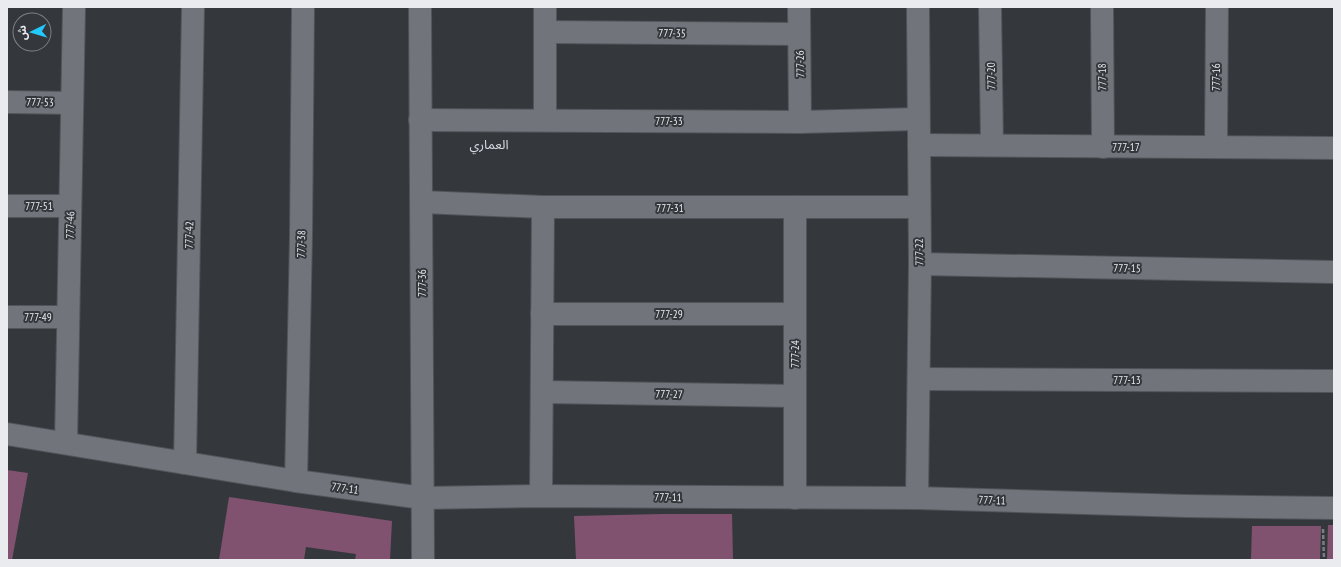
<svg xmlns="http://www.w3.org/2000/svg" width="1341" height="567" font-family="'PT Sans Narrow','Noto Sans Arabic',sans-serif">
	<style>
		.building { fill: #805270 }
		.lines { fill: none; stroke-linecap: round; stroke-linejoin: round }
		.street-casing { stroke: #515459; stroke-width: 24 }
		.path { stroke: #7a7d81; stroke-width: 2.5; stroke-dasharray: 4 2; stroke-linecap: butt }
		.street { stroke: #71757b; stroke-width: 22 }
		.labels { text-anchor: middle; dominant-baseline: central; stroke-width: 4; stroke-linejoin: round; paint-order: stroke }
		.street-label { font-size: 11px; fill: #e9ebef; stroke: #34383d }
		.quarter-label { font-size: 13px; fill: #d5dbe2; stroke: #34383d }
	</style>
	<rect width="100%" height="100%" fill="#34383d"/>
	<g class="building">
		<polygon points="7,470 28,473 12,560 7,560"/>
		<polygon points="229,497 392,521 390,560 355,560 356,554 306,547 304,560 219,560"/>
		<polygon points="662,514 732,514 733,560 576,560 574,516"/>
		<polygon points="1328,525 1334,525 1334,560 1327,560"/>
		<polygon points="1252,526 1321,526 1320,560 1251,560"/>
	</g>
	<g class="lines">
		<g class="street-casing">
			<g id="street">
				<polyline points="420,7 423,560"/>
				<polyline points="799,7 800,122"/>
				<polyline points="990,7 992,145"/>
				<polyline points="1102,7 1103,147"/>
				<polyline points="545,32 799,34"/>
				<polyline points="7,102 72,103"/>
				<polyline points="420,120 800,122 918,119"/>
				<polyline points="545,120 545,7"/>
				<polyline points="919,145 1334,148"/>
				<polyline points="1216,147 1217,7"/>
				<polyline points="422,202 543,207 919,207"/>
				<polyline points="7,206 70,206"/>
				<polyline points="920,264 1334,272"/>
				<polyline points="542,314 795,314"/>
				<polyline points="7,317 68,317"/>
				<polyline points="919,379 1334,381"/>
				<polyline points="543,392 795,396"/>
				<polyline points="7,434 296,481 423,498 541,496 917,498 1186,506 1334,508"/>
				<polyline points="66,443 74,7"/>
				<polyline points="185,463 193,7"/>
				<polyline points="296,481 301,236 303,7"/>
				<polyline points="541,496 543,207"/>
				<polyline points="795,498 795,209"/>
				<polyline points="917,498 920,264 918,7"/>
			</g>
		</g>
		<polyline class="path" points="1323,529 1324,560"/>
		<use href="#street" class="street"/>
	</g>
	<g class="labels">
		<g class="street-label">
			<text transform="translate(672 33) rotate(1)">777-35</text>
			<text transform="translate(800 64) rotate(-91)">777-26</text>
			<text transform="translate(991 76) rotate(-91)">777-20</text>
			<text transform="translate(1102 77) rotate(-91)">777-18</text>
			<text transform="translate(1216 77) rotate(-90)">777-16</text>
			<text transform="translate(40 102) rotate(1)">777-53</text>
			<text x="669" y="121">777-33</text>
			<text x="1126" y="147">777-17</text>
			<text x="39" y="206">777-51</text>
			<text x="670" y="208">777-31</text>
			<text transform="translate(70 225) rotate(-89)">777-46</text>
			<text transform="translate(189 235) rotate(-89)">777-42</text>
			<text transform="translate(301 244) rotate(-89)">777-38</text>
			<text transform="translate(919 252) rotate(-91)">777-22</text>
			<text transform="translate(1127 268) rotate(1)">777-15</text>
			<text transform="translate(422 283) rotate(-90)">777-36</text>
			<text x="669" y="314">777-29</text>
			<text x="38" y="317">777-49</text>
			<text transform="translate(795 354) rotate(-90)">777-24</text>
			<text x="1127" y="380">777-13</text>
			<text transform="translate(669 394) rotate(1)">777-27</text>
			<text transform="translate(345 488) rotate(8)">777-11</text>
			<text transform="translate(668 497) rotate(1)">777-11</text>
			<text transform="translate(992 500) rotate(2)">777-11</text>
		</g>
		<g class="quarter-label">
			<text x="489" y="144">العماري</text>
		</g>
	</g>
	<rect width="1341" height="567" fill="none" stroke="#e9ebef" stroke-width="16"/>
	<g transform="translate(32 32) rotate(265)"><circle r="19" fill="#34383d" stroke="#7c8084"/>
	<path d="M0-3L7 15L0 10L-7 15Z" fill="#23c9fe"/>
	<text y="-6" font-size="11" font-weight="bold" text-anchor="middle" fill="#e9ebef">ش</text>
	</g>
</svg>
